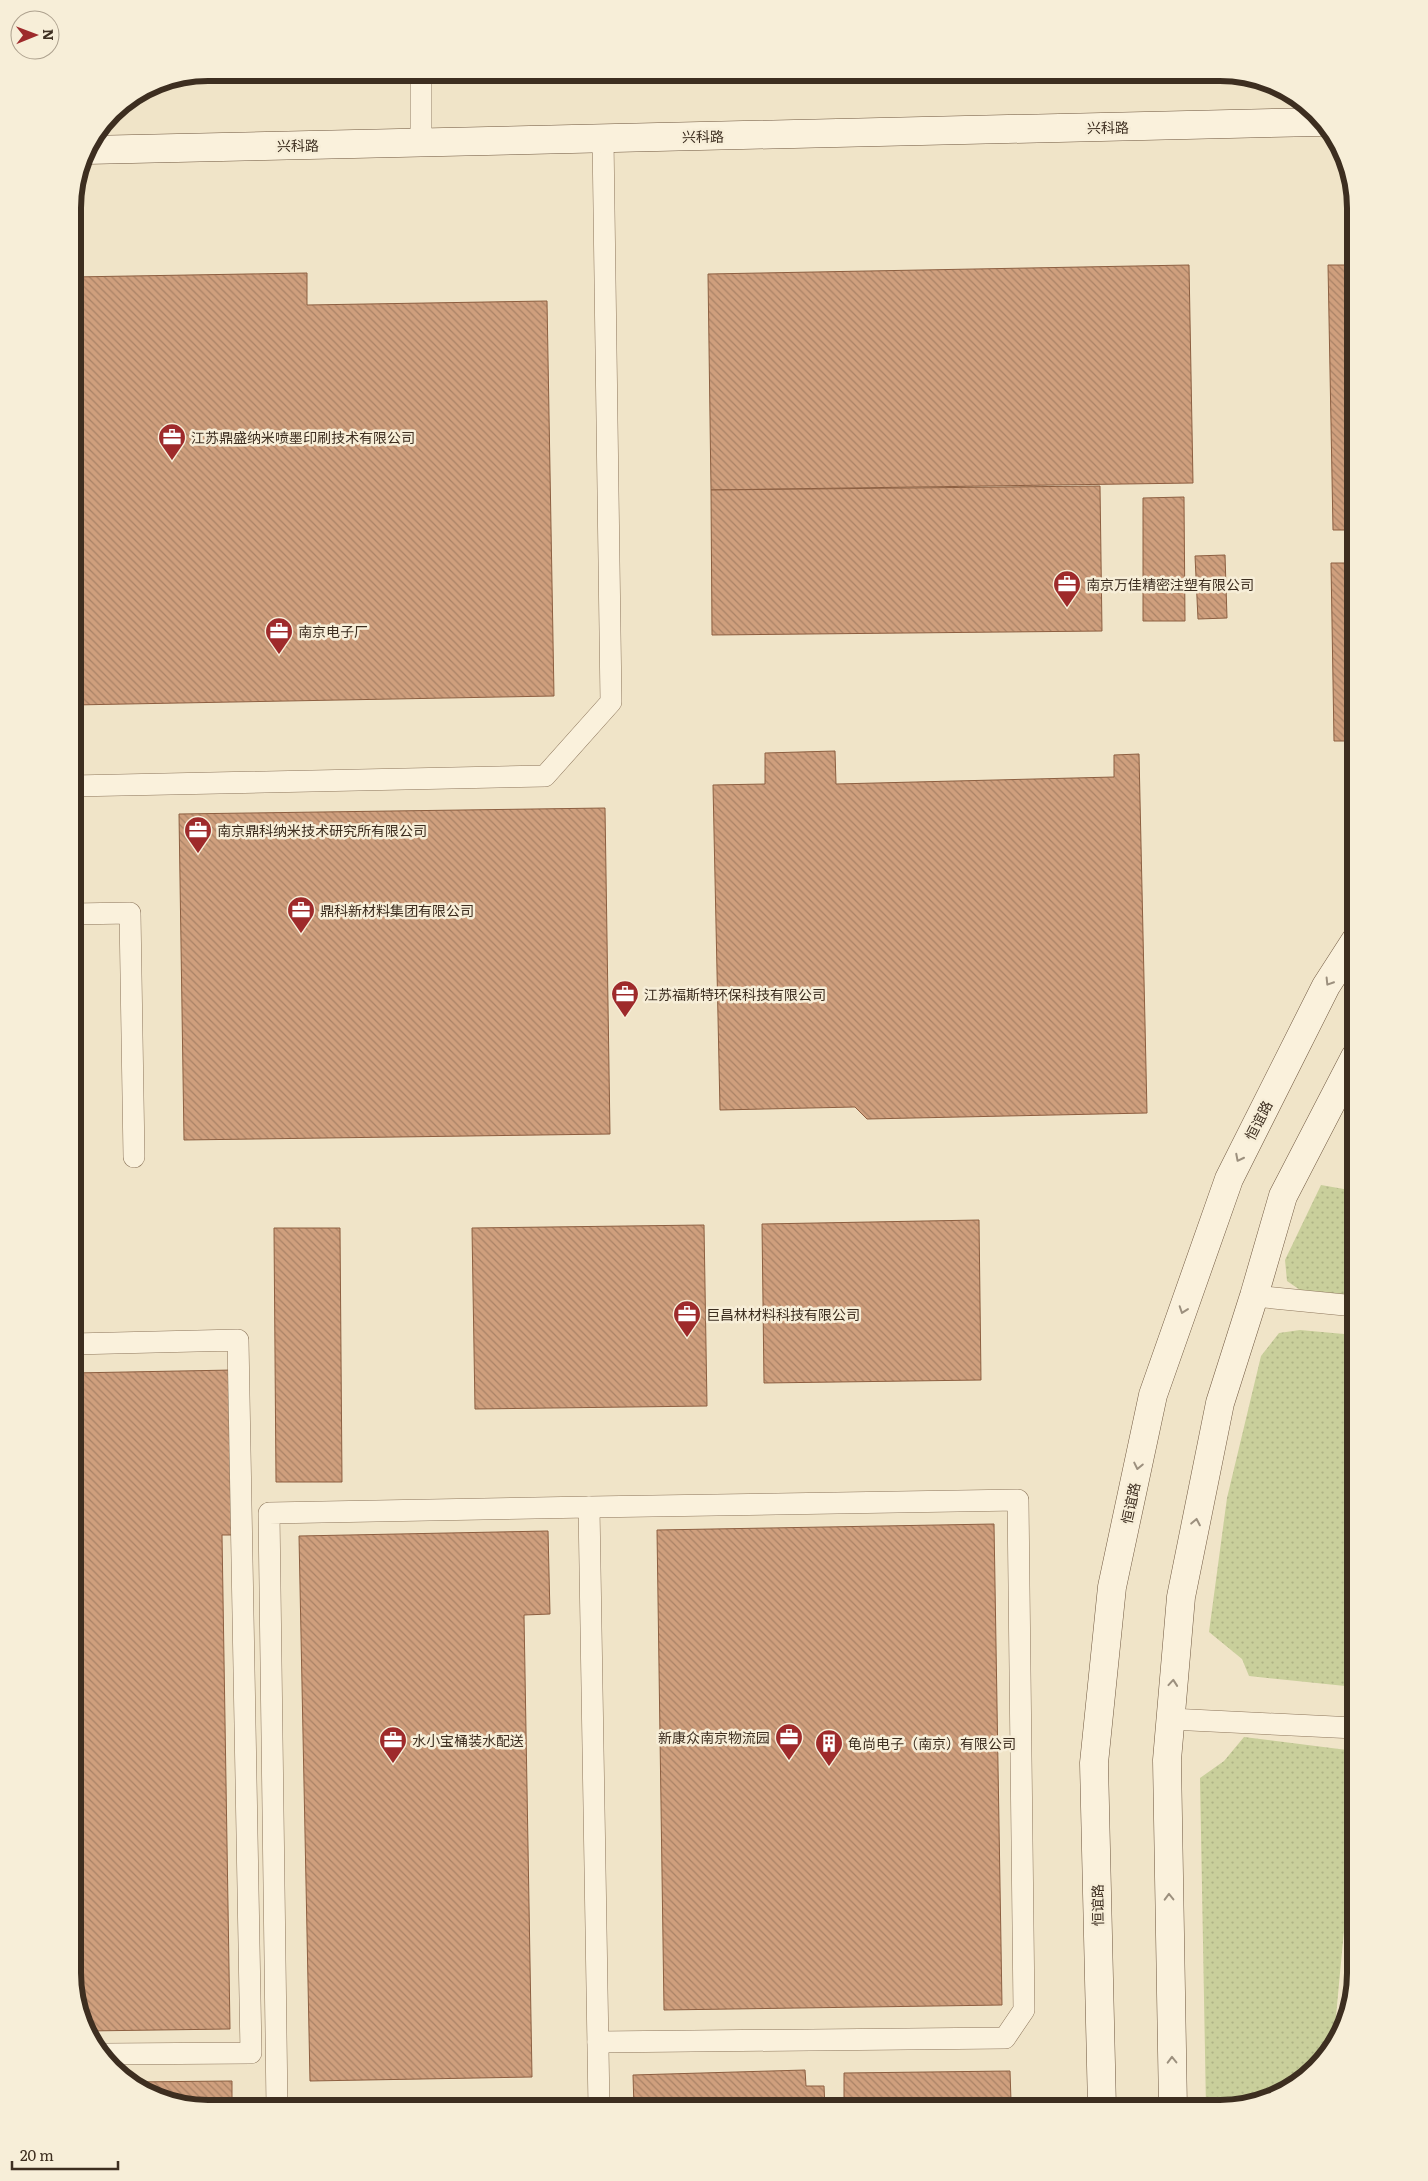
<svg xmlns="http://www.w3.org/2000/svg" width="1428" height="2181" font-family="Literata,'Noto Sans SC',serif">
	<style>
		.grass { fill: url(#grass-dots) }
		.building { fill: url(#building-back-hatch); stroke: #8d5f41 }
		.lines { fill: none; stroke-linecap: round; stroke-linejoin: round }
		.lane-casing { stroke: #8d765c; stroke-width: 22 }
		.secondary-casing { stroke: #6f573f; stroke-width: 29 }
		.lane { stroke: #faf1dc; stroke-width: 21 }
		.secondary { stroke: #faf1dc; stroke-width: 28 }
		.oneway { stroke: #9c907e }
		.labels { text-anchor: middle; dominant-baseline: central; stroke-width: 5; stroke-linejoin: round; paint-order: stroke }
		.street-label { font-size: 14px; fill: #3d2e20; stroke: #f7eed8 }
		.poi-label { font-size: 14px; fill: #3d2e20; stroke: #f7eed8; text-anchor: start }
		.rim { fill: none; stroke: #3d2e20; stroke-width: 6 }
	</style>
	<defs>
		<pattern id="grass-dots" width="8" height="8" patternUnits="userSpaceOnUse" patternTransform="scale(1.25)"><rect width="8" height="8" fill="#c9cf9b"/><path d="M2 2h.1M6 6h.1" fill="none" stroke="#aeb285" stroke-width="1.8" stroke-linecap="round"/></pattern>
		<pattern id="building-back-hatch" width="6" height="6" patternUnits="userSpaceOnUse" patternTransform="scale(1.25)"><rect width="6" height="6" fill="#cf9f7d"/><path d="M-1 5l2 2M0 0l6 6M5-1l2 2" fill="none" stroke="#a98266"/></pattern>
	</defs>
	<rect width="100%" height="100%" fill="#f0e4c8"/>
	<g class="grass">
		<polygon points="1321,1185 1355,1191 1355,1296 1300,1290 1287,1281 1285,1260"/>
		<polygon points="1300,1330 1355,1335 1355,1687 1249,1676 1242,1659 1209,1632 1227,1498 1261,1356 1279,1333"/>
		<polygon points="1244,1737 1355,1751 1355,1813 1333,2048 1280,2094 1220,2108 1206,2108 1200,1778 1224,1761"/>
	</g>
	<g class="building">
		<rect x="358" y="73" width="33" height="7"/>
		<polygon points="1189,265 1193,483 711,490 708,274"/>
		<polygon points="1328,265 1355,265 1355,530 1333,530"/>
		<polygon points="307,273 307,305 547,301 554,696 73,705 73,277"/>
		<polygon points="1100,486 1102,631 712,635 711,490"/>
		<polygon points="1184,497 1185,621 1143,621 1143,498"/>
		<polygon points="1225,555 1227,618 1198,619 1195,556"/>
		<polygon points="1331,563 1355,563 1355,741 1334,741"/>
		<polygon points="835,751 836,784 1114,777 1114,755 1139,754 1147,1113 867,1119 855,1107 720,1110 713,785 765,784 765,753"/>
		<polygon points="605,808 610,1134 184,1140 179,814"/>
		<polygon points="979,1220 981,1380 764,1383 762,1224"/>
		<polygon points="704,1225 707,1406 475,1409 472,1228"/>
		<polygon points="274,1228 340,1228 342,1482 276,1482"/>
		<polygon points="233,1370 235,1535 222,1535 230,2029 86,2031 73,1973 73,1373"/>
		<polygon points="994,1524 1002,2005 664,2010 657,1530"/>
		<polygon points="548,1531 550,1614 524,1615 532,2077 310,2081 299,1536"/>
		<polygon points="805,2070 806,2086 824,2086 825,2108 634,2108 633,2075"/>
		<polygon points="1010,2071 1011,2101 1034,2101 1034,2108 844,2108 844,2073"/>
		<polygon points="232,2081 232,2108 199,2108 133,2086 129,2082"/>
	</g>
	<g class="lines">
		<g class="lane-casing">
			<g id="lane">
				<polyline points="421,73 421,143"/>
				<polyline points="73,786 545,776 611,702 603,138"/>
				<polyline points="73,914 130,913 134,1157"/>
				<polyline points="1254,1296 1355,1306"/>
				<polyline points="73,1344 238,1340 251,2053 105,2054"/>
				<polyline points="589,1507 1018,1500 1024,2010 1005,2038 598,2042"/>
				<polyline points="1170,1719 1355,1728"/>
				<polyline points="277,2108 269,1513 589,1507 599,2108"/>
			</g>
		</g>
		<g class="secondary-casing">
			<g id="secondary">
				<polyline points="87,150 1319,122"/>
				<polyline points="1102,2108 1094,1763 1112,1587 1153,1395 1229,1179 1326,986 1355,941"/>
				<polyline points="1173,2108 1167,1760 1181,1597 1220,1403 1254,1296 1283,1196 1355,1057"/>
			</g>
		</g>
		<use href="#lane" class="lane"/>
		<use href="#secondary" class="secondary"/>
	</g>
	<defs><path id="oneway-chevron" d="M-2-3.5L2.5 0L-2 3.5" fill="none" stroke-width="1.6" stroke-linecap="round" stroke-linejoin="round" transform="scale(1.25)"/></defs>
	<g class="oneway">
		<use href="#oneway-chevron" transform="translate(1329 982) rotate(122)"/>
		<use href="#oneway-chevron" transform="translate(1239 1158) rotate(117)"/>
		<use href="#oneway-chevron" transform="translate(1183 1310) rotate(109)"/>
		<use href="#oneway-chevron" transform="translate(1138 1466) rotate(102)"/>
		<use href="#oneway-chevron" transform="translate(1196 1522) rotate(-79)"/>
		<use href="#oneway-chevron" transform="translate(1173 1683) rotate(-85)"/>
		<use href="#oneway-chevron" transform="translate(1169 1897) rotate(-91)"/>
		<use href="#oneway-chevron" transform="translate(1172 2060) rotate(-91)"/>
	</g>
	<defs>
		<g id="office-pin" transform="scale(1.4375)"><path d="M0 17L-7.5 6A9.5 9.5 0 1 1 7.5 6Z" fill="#9e2a2b" stroke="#f7eed8"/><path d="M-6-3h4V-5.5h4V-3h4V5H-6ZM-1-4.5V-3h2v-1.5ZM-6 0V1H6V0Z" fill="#fff"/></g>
		<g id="building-pin" transform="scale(1.4375)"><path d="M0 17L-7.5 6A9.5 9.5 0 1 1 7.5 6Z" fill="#9e2a2b" stroke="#f7eed8"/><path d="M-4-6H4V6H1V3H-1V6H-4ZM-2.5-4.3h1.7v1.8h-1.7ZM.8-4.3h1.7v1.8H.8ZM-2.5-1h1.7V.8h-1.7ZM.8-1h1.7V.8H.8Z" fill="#fff"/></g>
	</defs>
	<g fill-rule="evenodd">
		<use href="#office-pin" x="172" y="437"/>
		<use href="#office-pin" x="1067" y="584"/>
		<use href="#office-pin" x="279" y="631"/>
		<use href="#office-pin" x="198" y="830"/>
		<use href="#office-pin" x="301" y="910"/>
		<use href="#office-pin" x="625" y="994"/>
		<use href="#office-pin" x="687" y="1314"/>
		<use href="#office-pin" x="789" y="1737"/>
		<use href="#office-pin" x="393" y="1740"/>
		<use href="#building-pin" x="829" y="1743"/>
	</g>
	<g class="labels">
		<g class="street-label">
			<text transform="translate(1108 127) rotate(-1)">兴科路</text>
			<text transform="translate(703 136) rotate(-1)">兴科路</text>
			<text transform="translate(298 145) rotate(-1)">兴科路</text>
			<text transform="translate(1258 1120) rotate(-63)">恒谊路</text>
			<text transform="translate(1130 1503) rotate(-78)">恒谊路</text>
			<text transform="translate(1097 1905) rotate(-91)">恒谊路</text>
		</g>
		<g class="poi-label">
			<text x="191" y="437">江苏鼎盛纳米喷墨印刷技术有限公司</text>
			<text x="1086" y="584">南京万佳精密注塑有限公司</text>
			<text x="298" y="631">南京电子厂</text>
			<text x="217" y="830">南京鼎科纳米技术研究所有限公司</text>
			<text x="320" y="910">鼎科新材料集团有限公司</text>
			<text x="644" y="994">江苏福斯特环保科技有限公司</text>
			<text x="706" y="1314">巨昌林材料科技有限公司</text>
			<text x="770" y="1737" text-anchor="end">新康众南京物流园</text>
			<text x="412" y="1740">水小宝桶装水配送</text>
			<text x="848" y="1743">龟尚电子（南京）有限公司</text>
		</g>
	</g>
	<path d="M0 0H1428V2181H0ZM208 81H1220A127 127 0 0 1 1347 208V1973A127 127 0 0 1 1220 2100H208A127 127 0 0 1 81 1973V208A127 127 0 0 1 208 81Z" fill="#f7eed8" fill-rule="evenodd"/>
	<path class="rim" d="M208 81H1220A127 127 0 0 1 1347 208V1973A127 127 0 0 1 1220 2100H208A127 127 0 0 1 81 1973V208A127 127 0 0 1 208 81Z"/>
	<g transform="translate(35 35) rotate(89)"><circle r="24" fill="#f7eed8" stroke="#ada18e"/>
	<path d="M0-4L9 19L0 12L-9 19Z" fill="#9e2a2b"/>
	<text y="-8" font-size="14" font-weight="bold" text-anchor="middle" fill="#3d2e20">N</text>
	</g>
	<path d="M12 2161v8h106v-8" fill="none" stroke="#3d2e20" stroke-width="2.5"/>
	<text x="20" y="2161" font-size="15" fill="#3d2e20" stroke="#f7eed8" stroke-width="4" paint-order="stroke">20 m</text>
</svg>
